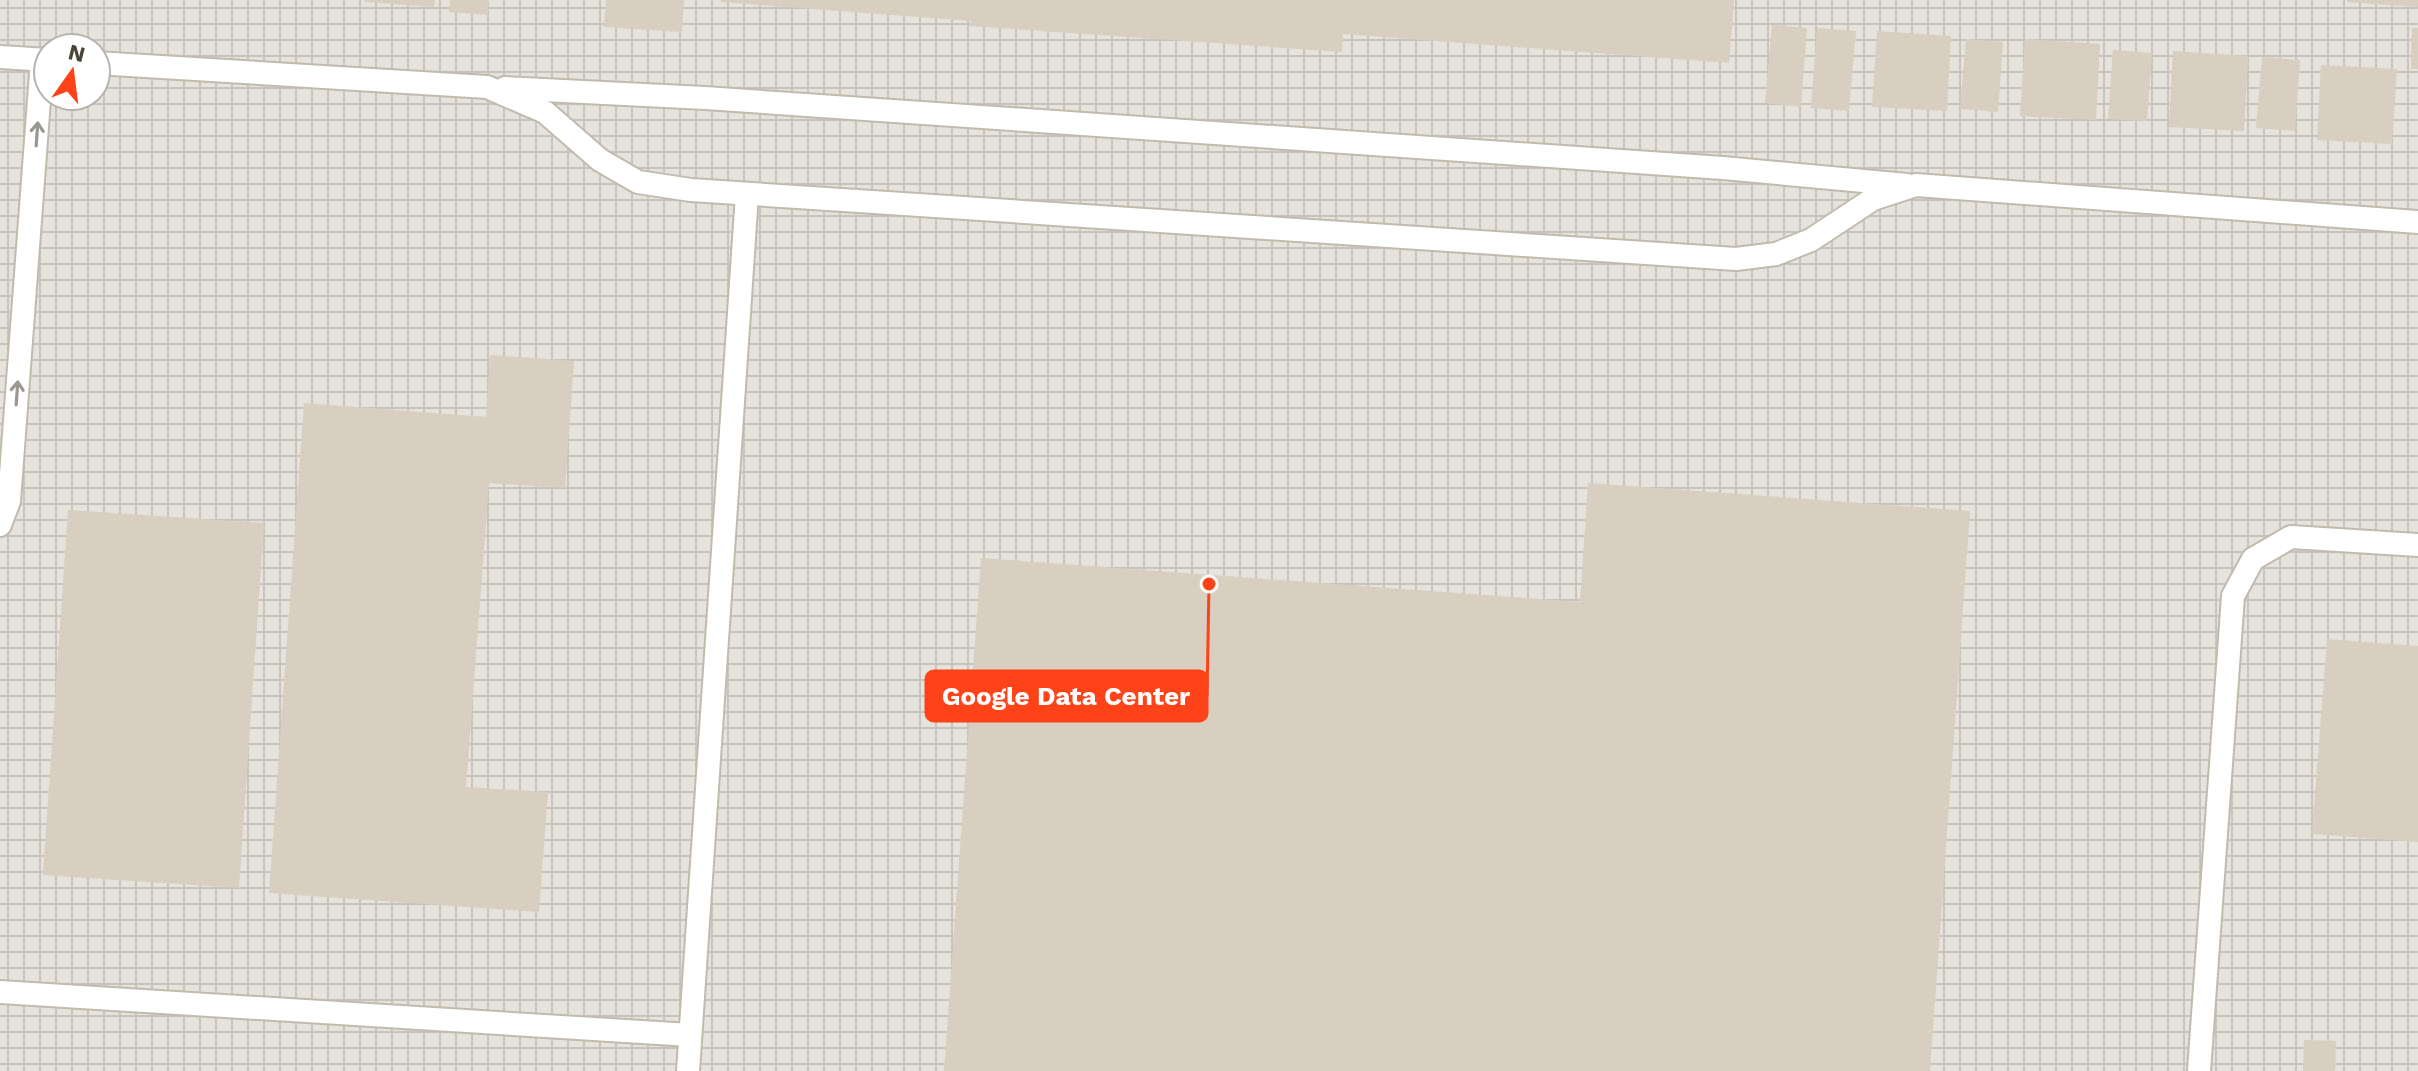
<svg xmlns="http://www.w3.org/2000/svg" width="2418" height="1071" font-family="'Work Sans',sans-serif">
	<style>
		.industrial { fill: url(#industrial-grid); fill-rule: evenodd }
		.building { fill: #d8cfc0 }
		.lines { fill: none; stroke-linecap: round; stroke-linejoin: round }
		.service-casing { stroke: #c2bbad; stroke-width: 26 }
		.service { stroke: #fff; stroke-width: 22 }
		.oneway { stroke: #9b9892 }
		.leader { fill: none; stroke: #ff4318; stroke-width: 3 }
		.callout-dot { fill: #ff4318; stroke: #fff; stroke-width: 3 }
		.callout { fill: #ff4318; stroke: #ff4318; stroke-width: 3 }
		.callout-label { font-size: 26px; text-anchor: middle; font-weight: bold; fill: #fff }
	</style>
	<defs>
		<pattern id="industrial-grid" width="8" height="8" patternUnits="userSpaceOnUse" patternTransform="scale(2)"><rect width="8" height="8" fill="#e6e2dc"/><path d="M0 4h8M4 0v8" fill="none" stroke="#c7c3be"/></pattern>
	</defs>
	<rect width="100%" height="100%" fill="#f6f3eb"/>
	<path class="industrial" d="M0,0H2418V1071H0ZM48,48H96V96H48Z"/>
	<g class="building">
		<polygon points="365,0 435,0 434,7 365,2"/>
		<polygon points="450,0 489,0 488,15 449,12"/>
		<polygon points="606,0 684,0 682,32 604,27"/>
		<polygon points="721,0 1734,0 1729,63 1343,34 1342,52 970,26 971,21 721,2"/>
		<polygon points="2347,0 2418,0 2418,7 2347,2"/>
		<polygon points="1772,25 1807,28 1801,107 1765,103"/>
		<polygon points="1817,28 1856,31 1849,111 1811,108"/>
		<polygon points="2412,28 2418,28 2418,69 2411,69"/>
		<polygon points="1877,31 1951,36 1947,111 1872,107"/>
		<polygon points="1966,39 2003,42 1998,112 1960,109"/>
		<polygon points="2025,39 2100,44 2096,120 2020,116"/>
		<polygon points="2113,50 2152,53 2147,121 2108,119"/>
		<polygon points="2173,51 2248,56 2244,131 2169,127"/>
		<polygon points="2262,57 2300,60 2295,131 2256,128"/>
		<polygon points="2321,65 2397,69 2392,144 2317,140"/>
		<polygon points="490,355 574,361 565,488 489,483 466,787 548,792 539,912 269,893 304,403 486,417"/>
		<polygon points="1588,483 1970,511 1930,1071 944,1071 981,558 1580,602"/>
		<polygon points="68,510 264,523 239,888 43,875"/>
		<polygon points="2327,639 2418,646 2418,842 2312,834"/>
		<polygon points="2304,1040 2336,1041 2335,1071 2303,1071"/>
	</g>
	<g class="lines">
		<g class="service-casing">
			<g id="service">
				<polyline points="0,57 48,60"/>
				<polyline points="96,63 487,87 545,112 600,160 638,182 691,190 1736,259 1776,254 1811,240 1873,199 1916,185 2418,222"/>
				<polyline points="505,88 705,98 1723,168 1907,185"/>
				<polyline points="0,525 9,501 42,60"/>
				<polyline points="0,992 690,1035"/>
				<polyline points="688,1071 747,194"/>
				<polyline points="2199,1071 2233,596 2253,559 2291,537 2418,545"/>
			</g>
		</g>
		<use href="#service" class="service"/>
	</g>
	<defs><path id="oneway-shaft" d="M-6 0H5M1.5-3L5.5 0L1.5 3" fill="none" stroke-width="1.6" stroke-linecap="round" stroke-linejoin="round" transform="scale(2)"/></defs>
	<g class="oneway">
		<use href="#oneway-shaft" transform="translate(37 134) rotate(-86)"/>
		<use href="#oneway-shaft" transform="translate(17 393) rotate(-86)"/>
	</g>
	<path class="leader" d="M1209 584L1207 696"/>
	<circle class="callout-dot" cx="1209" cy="584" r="8"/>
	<rect class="callout" x="926" y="671" width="281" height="50" rx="8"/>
	<g class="callout-label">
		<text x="1066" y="705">Google Data Center</text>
	</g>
	<g transform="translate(72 72) rotate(14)"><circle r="38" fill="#ffffff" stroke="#b7b4af" stroke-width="2"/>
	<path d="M0-6L14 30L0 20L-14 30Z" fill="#ff4318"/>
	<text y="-12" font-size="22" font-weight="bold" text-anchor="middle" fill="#4a4438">N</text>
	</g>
</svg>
